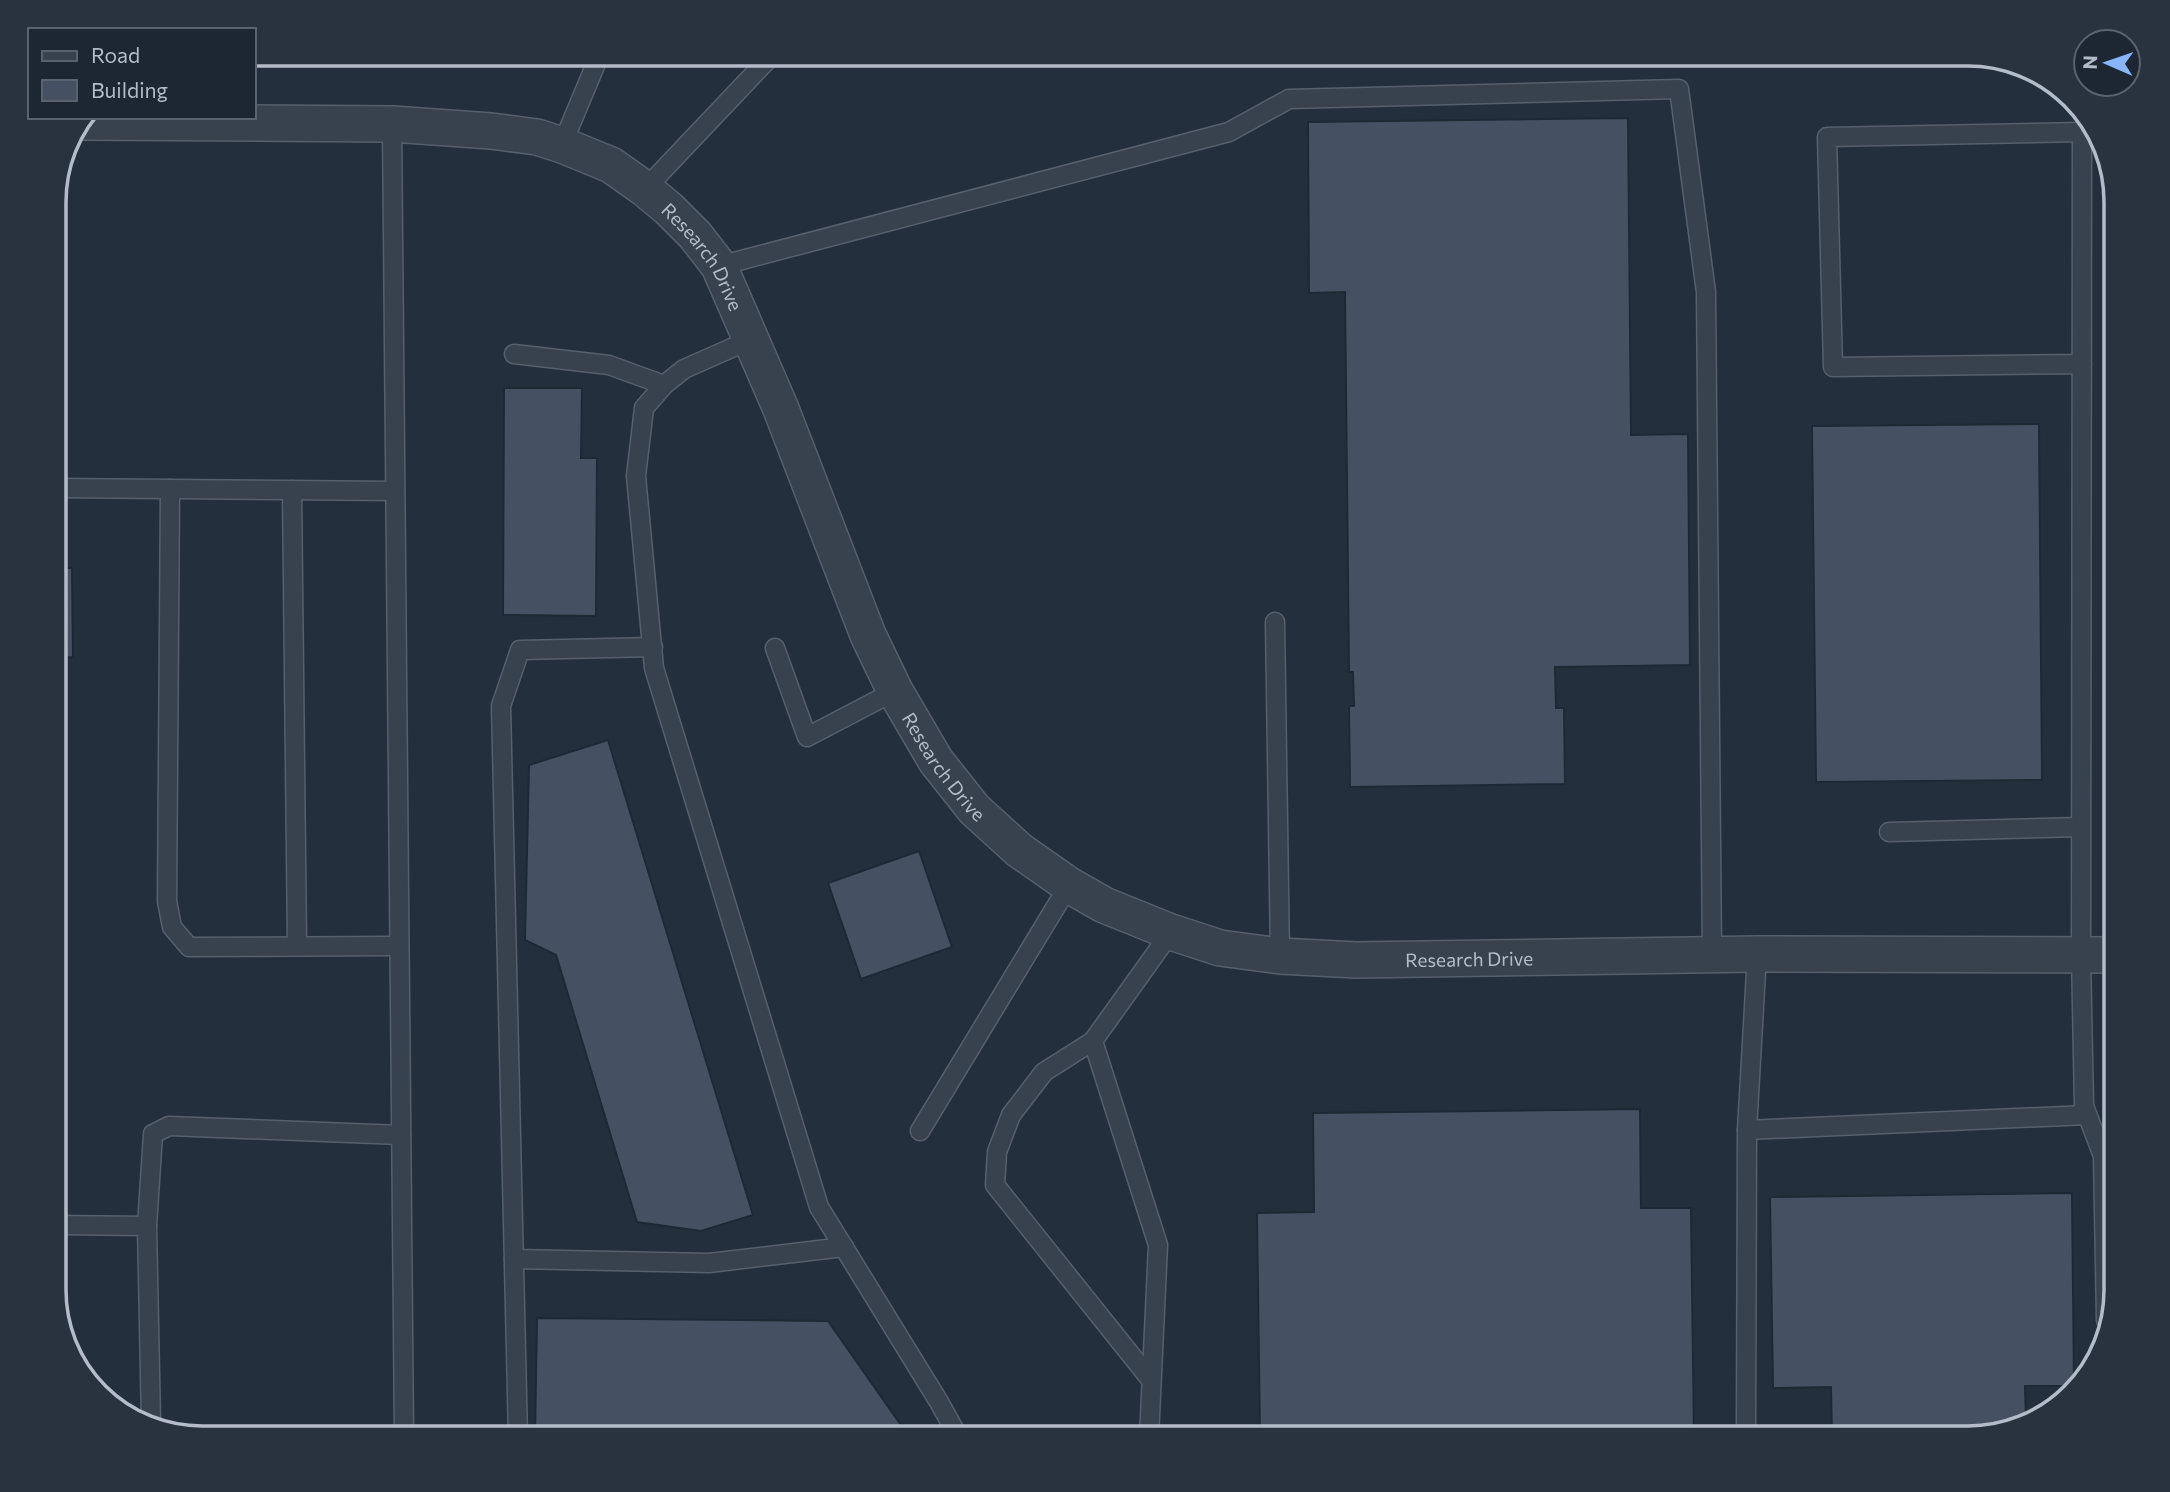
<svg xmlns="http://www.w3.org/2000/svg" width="2170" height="1492" font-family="Commissioner,sans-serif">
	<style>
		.building { fill: #455162; stroke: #1f2835; stroke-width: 2 }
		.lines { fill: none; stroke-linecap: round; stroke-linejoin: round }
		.lane-casing { stroke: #565f6c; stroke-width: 21 }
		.street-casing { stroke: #565f6c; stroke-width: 38 }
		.lane { stroke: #38414e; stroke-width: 18 }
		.street { stroke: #38414e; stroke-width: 35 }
		.labels { text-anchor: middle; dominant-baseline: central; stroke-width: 5; stroke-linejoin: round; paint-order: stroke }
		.street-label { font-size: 19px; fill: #b4bcc9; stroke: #1d2633 }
		.rim { fill: none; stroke: #b4bcc9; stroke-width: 3.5 }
	</style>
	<rect width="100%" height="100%" fill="#242f3e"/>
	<g class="building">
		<polygon points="1628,118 1631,435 1688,434 1690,665 1555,667 1556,708 1564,708 1565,784 1350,787 1349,706 1354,706 1353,672 1349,672 1345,292 1309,293 1308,122"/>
		<polygon points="504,388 582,388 581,458 597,458 596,616 503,615"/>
		<polygon points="2039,424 2042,780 1816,782 1812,426"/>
		<polygon points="55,568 72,568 73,657 55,658"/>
		<polygon points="608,740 753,1215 701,1231 637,1222 556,955 525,940 529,765"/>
		<polygon points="919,851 952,947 861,979 828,883"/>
		<polygon points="55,981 65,981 66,1075 55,1075"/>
		<polygon points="1640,1109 1641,1208 1691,1208 1694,1438 1260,1438 1257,1213 1314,1212 1313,1113"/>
		<polygon points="2072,1193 2074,1386 2025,1386 2026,1422 1968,1438 1832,1438 1831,1387 1773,1388 1770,1197"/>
		<polygon points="537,1318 828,1321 910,1438 535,1438"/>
	</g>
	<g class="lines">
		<g class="lane-casing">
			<g id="lane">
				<polyline points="392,124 404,1438"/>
				<polyline points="562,145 600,54"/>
				<polyline points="645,189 773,54"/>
				<polyline points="719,266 1229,132 1289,99 1679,89 1706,292 1712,955"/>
				<polyline points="752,339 684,369 664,385 644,408 636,476 654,668 819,1207 939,1402 959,1438"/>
				<polyline points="514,354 609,365 664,385"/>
				<polyline points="2082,364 1833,367 1827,137 2082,132 2081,956 2084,1106 2103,1156 2106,1320"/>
				<polyline points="55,488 394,491"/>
				<polyline points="170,489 167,901 172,927 189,947 399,946"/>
				<polyline points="292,490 297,946"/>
				<polyline points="1275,622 1280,956"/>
				<polyline points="775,648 807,737 895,691"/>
				<polyline points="1889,832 2081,827"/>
				<polyline points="1093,1041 1044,1072 1011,1115 997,1152 995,1185 1151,1380"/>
				<polyline points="1747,1130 2087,1115"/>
				<polyline points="920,1131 1069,885"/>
				<polyline points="55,1225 147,1226 151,1422"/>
				<polyline points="147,1226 153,1134 169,1126 401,1135"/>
				<polyline points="514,1259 709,1263 844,1247"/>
				<polyline points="518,1438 501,706 520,650 653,647"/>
				<polyline points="1149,1438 1158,1245 1093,1041 1171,932"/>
				<polyline points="1746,1438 1747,1130 1757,954"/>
			</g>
		</g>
		<g class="street-casing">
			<g id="street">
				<path id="s1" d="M82,122L392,124L491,131L537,137L562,145L611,165L645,189L669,209L695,235L719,266L781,409L868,635L895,691L936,761L974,809L1019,850L1069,885L1104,905L1171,932L1220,948L1280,956L1356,960L1757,954L2116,955"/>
			</g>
		</g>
		<use href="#lane" class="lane"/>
		<use href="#street" class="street"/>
	</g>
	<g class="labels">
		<g class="street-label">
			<text stroke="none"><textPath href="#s1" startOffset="667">Research Drive</textPath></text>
			<text stroke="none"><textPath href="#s1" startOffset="1234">Research Drive</textPath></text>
			<text stroke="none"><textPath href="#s1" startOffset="1822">Research Drive</textPath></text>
		</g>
	</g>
	<path d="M0 0H2170V1492H0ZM202 66H1968A136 136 0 0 1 2104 202V1290A136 136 0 0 1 1968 1426H202A136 136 0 0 1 66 1290V202A136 136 0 0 1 202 66Z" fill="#29323f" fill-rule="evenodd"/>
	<path class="rim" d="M202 66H1968A136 136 0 0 1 2104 202V1290A136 136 0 0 1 1968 1426H202A136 136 0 0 1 66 1290V202A136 136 0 0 1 202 66Z"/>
	<rect x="28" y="28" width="228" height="91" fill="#1d2633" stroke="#59626f" stroke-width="2"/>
	<rect x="42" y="51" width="35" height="10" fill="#38414e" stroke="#59626f" stroke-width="2"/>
	<text x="91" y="63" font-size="21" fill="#b4bcc9">Road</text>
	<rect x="42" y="80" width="35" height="21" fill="#455162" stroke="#59626f" stroke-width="2"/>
	<text x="91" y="98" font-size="21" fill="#b4bcc9">Building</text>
	<g transform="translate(2107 63) rotate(272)"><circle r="33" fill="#1d2633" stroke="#59626f" stroke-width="2"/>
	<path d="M0-5L12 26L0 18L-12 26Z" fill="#8ab4f8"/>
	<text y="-10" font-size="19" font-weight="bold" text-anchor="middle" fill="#b4bcc9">N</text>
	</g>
</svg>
